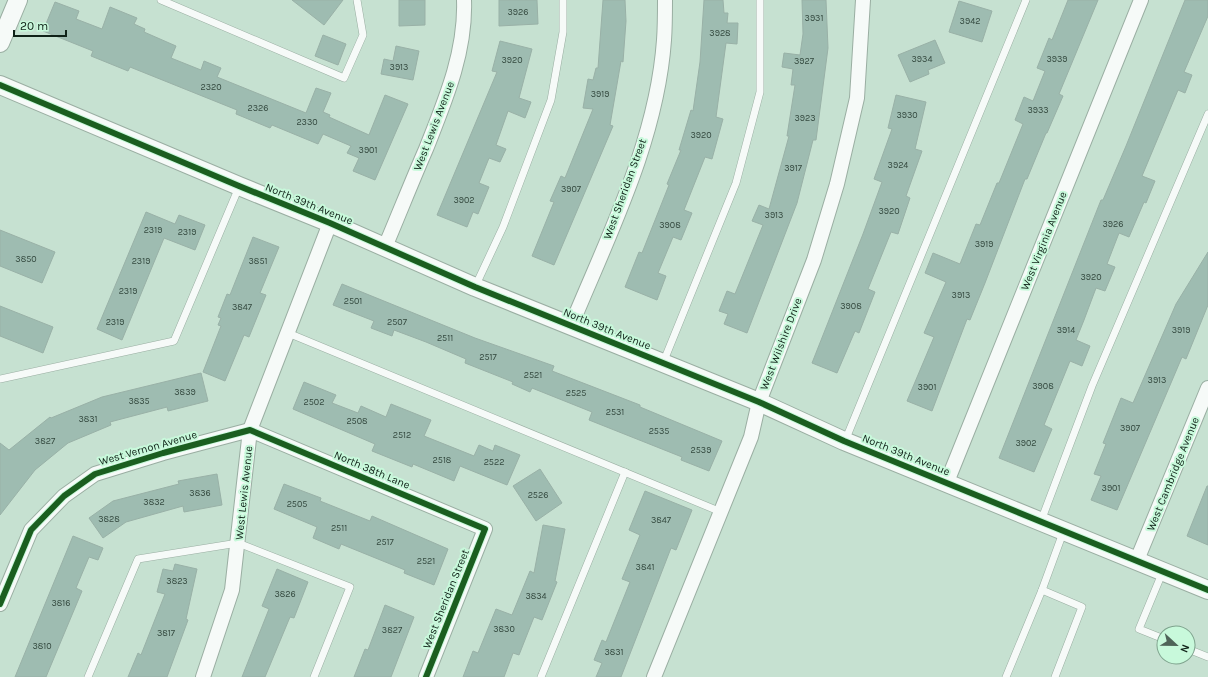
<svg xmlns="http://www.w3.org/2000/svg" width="1208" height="677" font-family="Karla,sans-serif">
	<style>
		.building { fill: #9ebcb1; stroke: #99b1a7 }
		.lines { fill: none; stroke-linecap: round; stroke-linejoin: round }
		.service-casing { stroke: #9aaea2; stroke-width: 8 }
		.minor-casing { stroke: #9aaea2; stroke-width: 16 }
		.tertiary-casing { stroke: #9aaea2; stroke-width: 20 }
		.service { stroke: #f6faf8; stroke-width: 7 }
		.minor { stroke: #f6faf8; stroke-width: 14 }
		.tertiary { stroke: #f6faf8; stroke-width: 18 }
		.cycleway-casing { stroke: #c8f9db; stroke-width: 8 }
		.cycleway { stroke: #1b5e20; stroke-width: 6 }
		.labels { text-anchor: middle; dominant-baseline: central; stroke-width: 4; stroke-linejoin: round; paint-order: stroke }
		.number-label { font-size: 9px; fill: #33483e }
		.street-label { font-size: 11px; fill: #0f2117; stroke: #c8f9db }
	</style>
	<rect width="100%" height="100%" fill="#c6e1d1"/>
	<g class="building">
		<polygon points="292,0 343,0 324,25"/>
		<polygon points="399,0 425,0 425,25 399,26"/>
		<polygon points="499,0 537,0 538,24 499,26"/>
		<polygon points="603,0 625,0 626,21 623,62 621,61 610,125 613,126 554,265 532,256 554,202 550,201 561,176 565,178 593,109 583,108 588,79 593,80 596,68 598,68"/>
		<polygon points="704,0 723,0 724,13 728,13 727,23 738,23 737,44 726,43 716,117 723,119 712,159 705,157 684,210 692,213 681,240 673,237 658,273 666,276 657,300 625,287 639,252 642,253 669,185 667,184 681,150 679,150 691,110 693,111 700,62"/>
		<polygon points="802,0 826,0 828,48 816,140 813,140 797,203 747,333 724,324 728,314 719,311 727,291 735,294 763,225 752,221 759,205 769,209 789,136 787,136 795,85 791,85 793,69 782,67 784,53 800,55 803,34"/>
		<polygon points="1068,0 1098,0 1059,94 1063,96 1047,133 1046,133 1027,179 1025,179 985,283 970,320 967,319 932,411 907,401 934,337 924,333 946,282 925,273 933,253 960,264 976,224 980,225 997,183 999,183 1023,124 1015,120 1024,97 1033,101 1045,71 1037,68 1049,38 1052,40"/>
		<polygon points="1185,0 1208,0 1208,16 1184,72 1192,75 1185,93 1178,90 1142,176 1155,181 1146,203 1144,202 1129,237 1119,233 1107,264 1115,267 1105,291 1096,288 1084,320 1076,340 1090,346 1082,366 1070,361 1044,425 1052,429 1034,472 999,458 1101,200 1103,200 1126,146"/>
		<polygon points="959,1 992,11 982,42 949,32"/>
		<polygon points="55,2 79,11 76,19 102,29 110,7 137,18 134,24 145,29 144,32 176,46 171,58 201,70 204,61 221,68 217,77 306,113 316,88 331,93 323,112 330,115 329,117 369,135 385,95 408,104 375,180 353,171 359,158 347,153 351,146 323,134 318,144 272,125 270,128 236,114 237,110 130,67 128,71 91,56 93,51 43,31"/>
		<polygon points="323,35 346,44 338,65 315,56"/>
		<polygon points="935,40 945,63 928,70 929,74 910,82 898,55"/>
		<polygon points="500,41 532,49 519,98 531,102 525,118 508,111 496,145 506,149 500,162 489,158 479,183 489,187 478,214 473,212 467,227 437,215 497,72 492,71"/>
		<polygon points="396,46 419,51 413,80 381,74 384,59 393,61"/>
		<polygon points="896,95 926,102 915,149 922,151 906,196 910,198 898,234 891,232 868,289 875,292 859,333 855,331 837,373 812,363 863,234 882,182 874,179 892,129 888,128"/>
		<polygon points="146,212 175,224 179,215 205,225 195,250 164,238 122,340 97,329"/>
		<polygon points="0,230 55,252 42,283 0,266"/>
		<polygon points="253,237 279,247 260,293 266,295 249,337 244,335 225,381 203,372 221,326 218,325 221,318 218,317 227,294 230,295"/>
		<polygon points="1208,252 1208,305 1186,359 1182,357 1117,510 1091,500 1101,476 1094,474 1106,444 1103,443 1121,398 1133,403 1176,304"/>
		<polygon points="342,284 475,338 554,366 552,371 640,405 640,407 722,441 709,471 681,460 682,457 589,420 592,412 532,388 530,392 512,384 513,382 465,363 466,359 426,342 394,330 392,336 371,328 374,321 333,305"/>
		<polygon points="0,306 53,327 43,353 0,336"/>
		<polygon points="201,373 208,401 168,411 167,407 110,422 111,425 68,443 35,470 0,515 0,443 9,450 50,417 51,418 102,397"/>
		<polygon points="304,382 336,395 332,403 358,413 361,406 386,417 391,404 431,420 424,436 474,456 479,445 493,451 495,445 520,455 507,485 460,466 454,481 413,464 412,467 372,451 375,444 293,409"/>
		<polygon points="540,469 562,503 536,521 513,486"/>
		<polygon points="217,474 222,505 184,512 183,506 126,522 103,538 89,518 113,501 179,484 178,481"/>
		<polygon points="284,484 321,498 320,501 370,521 372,516 448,549 434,585 404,573 405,570 341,544 339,549 313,538 317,527 274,509"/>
		<polygon points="1207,486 1208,486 1208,545 1187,536"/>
		<polygon points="645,491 692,510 676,550 671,548 621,677 596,677 602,663 594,660 602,640 606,642 630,582 622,579 640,535 629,530"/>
		<polygon points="543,525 565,529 555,581 557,582 542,620 534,617 519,655 513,653 504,677 463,677 473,651 478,653 496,609 512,615 530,571 534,573"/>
		<polygon points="73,536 103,548 98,560 89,557 76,588 82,591 46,677 15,677"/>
		<polygon points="175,564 197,569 186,619 188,620 167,677 128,677 138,653 141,655 165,594 157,592 163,569 173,571"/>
		<polygon points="277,569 308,582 294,618 290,617 265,677 242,677 269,609 262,606"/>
		<polygon points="385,605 414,617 391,677 354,677 365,649 368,650"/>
	</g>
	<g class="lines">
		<g class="service-casing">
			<g id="service">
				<polyline points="161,0 344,78 363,35 357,0"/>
				<polyline points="475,287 503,227 551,100 563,32 563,0"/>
				<polyline points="288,333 721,512"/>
				<polyline points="663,363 736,183 760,92 760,0"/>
				<polyline points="0,379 174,341 239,187"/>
				<polyline points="845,441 1026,0"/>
				<polyline points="1041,521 1092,386 1208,114"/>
				<polyline points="1163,571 1139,629 1164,639"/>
				<polyline points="1042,590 1082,607 1055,677"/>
				<polyline points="1188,649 1208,657"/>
				<polyline points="88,677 138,559 238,543 350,587 314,677"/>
				<polyline points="541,677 625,472"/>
				<polyline points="1006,677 1042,590 1064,530"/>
			</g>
		</g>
		<g class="minor-casing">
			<g id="minor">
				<path d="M385,247C399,214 412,181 426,149C445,101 466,52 464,0"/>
				<path d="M571,326C609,234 657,140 664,40C665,27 665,13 665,0"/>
				<polyline points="947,482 1141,0"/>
				<polyline points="1137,560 1208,388"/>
				<polyline points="0,604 31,530 64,496 95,474 163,453 250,430 485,529 426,677"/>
				<polyline points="203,677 232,590 250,430 330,223"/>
				<polyline points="654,677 751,437 759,402 814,260 837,184 857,98 863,0"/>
			</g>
		</g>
		<g class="tertiary-casing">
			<g id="tertiary">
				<polyline points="0,43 18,0"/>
				<polyline points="0,85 239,186 330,223 475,287 663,363 759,402 844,441 1208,590"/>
			</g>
		</g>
		<use href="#service" class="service"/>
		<use href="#minor" class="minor"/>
		<use href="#tertiary" class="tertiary"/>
		<g class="cycleway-casing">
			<g id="cycleway">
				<polyline points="0,85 239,186 330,223 475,287 663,363 759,402 844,441 1208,590"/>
				<polyline points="0,604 31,530 64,496 95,474 163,453 250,430 485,529 426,677"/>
			</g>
		</g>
		<use href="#cycleway" class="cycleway"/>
	</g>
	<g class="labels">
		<g class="number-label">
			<text x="518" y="12">3926</text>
			<text x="814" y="18">3931</text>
			<text x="970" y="21">3942</text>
			<text x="720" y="33">3928</text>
			<text x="922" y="59">3934</text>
			<text x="1057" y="59">3939</text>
			<text x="512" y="60">3920</text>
			<text x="804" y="61">3927</text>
			<text x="399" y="67">3913</text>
			<text x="211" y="87">2320</text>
			<text x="600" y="94">3919</text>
			<text x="258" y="108">2326</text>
			<text x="1038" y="110">3933</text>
			<text x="907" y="115">3930</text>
			<text x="805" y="118">3923</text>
			<text x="307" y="122">2330</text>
			<text x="701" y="135">3920</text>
			<text x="368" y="150">3901</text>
			<text x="898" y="165">3924</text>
			<text x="793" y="168">3917</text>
			<text x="571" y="189">3907</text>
			<text x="464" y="200">3902</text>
			<text x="889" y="211">3920</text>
			<text x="774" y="215">3913</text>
			<text x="1113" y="224">3926</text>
			<text x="670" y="225">3908</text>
			<text x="153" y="230">2319</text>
			<text x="187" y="232">2319</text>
			<text x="984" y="244">3919</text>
			<text x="26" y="259">3850</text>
			<text x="141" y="261">2319</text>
			<text x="258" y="261">3851</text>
			<text x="1091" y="277">3920</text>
			<text x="128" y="291">2319</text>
			<text x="961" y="295">3913</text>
			<text x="353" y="301">2501</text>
			<text x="851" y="306">3908</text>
			<text x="242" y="307">3847</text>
			<text x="115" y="322">2319</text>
			<text x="397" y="322">2507</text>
			<text x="1066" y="330">3914</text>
			<text x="1181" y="330">3919</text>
			<text x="445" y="338">2511</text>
			<text x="488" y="357">2517</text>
			<text x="533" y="375">2521</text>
			<text x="1157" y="380">3913</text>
			<text x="1043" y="386">3908</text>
			<text x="927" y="387">3901</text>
			<text x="185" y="392">3839</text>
			<text x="576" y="393">2525</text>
			<text x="139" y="401">3835</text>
			<text x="314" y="402">2502</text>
			<text x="615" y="412">2531</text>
			<text x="88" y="419">3831</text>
			<text x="357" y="421">2508</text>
			<text x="1130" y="428">3907</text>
			<text x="659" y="431">2535</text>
			<text x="402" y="435">2512</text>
			<text x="45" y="441">3827</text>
			<text x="1026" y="443">3902</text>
			<text x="701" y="450">2539</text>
			<text x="442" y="460">2518</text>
			<text x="494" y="462">2522</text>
			<text x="1111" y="488">3901</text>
			<text x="200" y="493">3836</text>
			<text x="538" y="495">2526</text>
			<text x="154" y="502">3832</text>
			<text x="297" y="504">2505</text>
			<text x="109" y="519">3828</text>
			<text x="661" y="520">3847</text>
			<text x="339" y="528">2511</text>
			<text x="385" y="542">2517</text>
			<text x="426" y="561">2521</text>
			<text x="645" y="567">3841</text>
			<text x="177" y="581">3823</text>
			<text x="285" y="594">3826</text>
			<text x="536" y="596">3834</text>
			<text x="61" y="603">3816</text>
			<text x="504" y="629">3830</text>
			<text x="392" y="630">3827</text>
			<text x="166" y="633">3817</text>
			<text x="42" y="646">3810</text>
			<text x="614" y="652">3831</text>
		</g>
		<g class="street-label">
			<text transform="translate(434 126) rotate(-69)">West Lewis Avenue</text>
			<text transform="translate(625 189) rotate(-70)">West Sheridan Street</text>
			<text transform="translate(309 204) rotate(22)">North 39th Avenue</text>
			<text transform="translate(1044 241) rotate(-68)">West Virginia Avenue</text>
			<text transform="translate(607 329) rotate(22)">North 39th Avenue</text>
			<text transform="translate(781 344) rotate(-69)">West Wilshire Drive</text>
			<text transform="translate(148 448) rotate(-16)">West Vernon Avenue</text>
			<text transform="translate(906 455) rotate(22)">North 39th Avenue</text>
			<text transform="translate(372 470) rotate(23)">North 38th Lane</text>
			<text transform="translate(1173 474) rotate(-68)">West Cambridge Avenue</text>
			<text transform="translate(244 493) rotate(-84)">West Lewis Avenue</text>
			<text transform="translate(446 599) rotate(-68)">West Sheridan Street</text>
		</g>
	</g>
	<g transform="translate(1176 645) rotate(112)"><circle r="19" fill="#c8f9db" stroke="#7ea38d"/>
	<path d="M0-3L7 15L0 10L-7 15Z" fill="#4f6458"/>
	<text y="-6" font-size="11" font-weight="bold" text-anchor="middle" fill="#0f2117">N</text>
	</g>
	<path d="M14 30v6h52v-6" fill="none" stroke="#0f2117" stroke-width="2"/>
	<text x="20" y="30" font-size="12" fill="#0f2117" stroke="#c8f9db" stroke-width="3" paint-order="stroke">20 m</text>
</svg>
